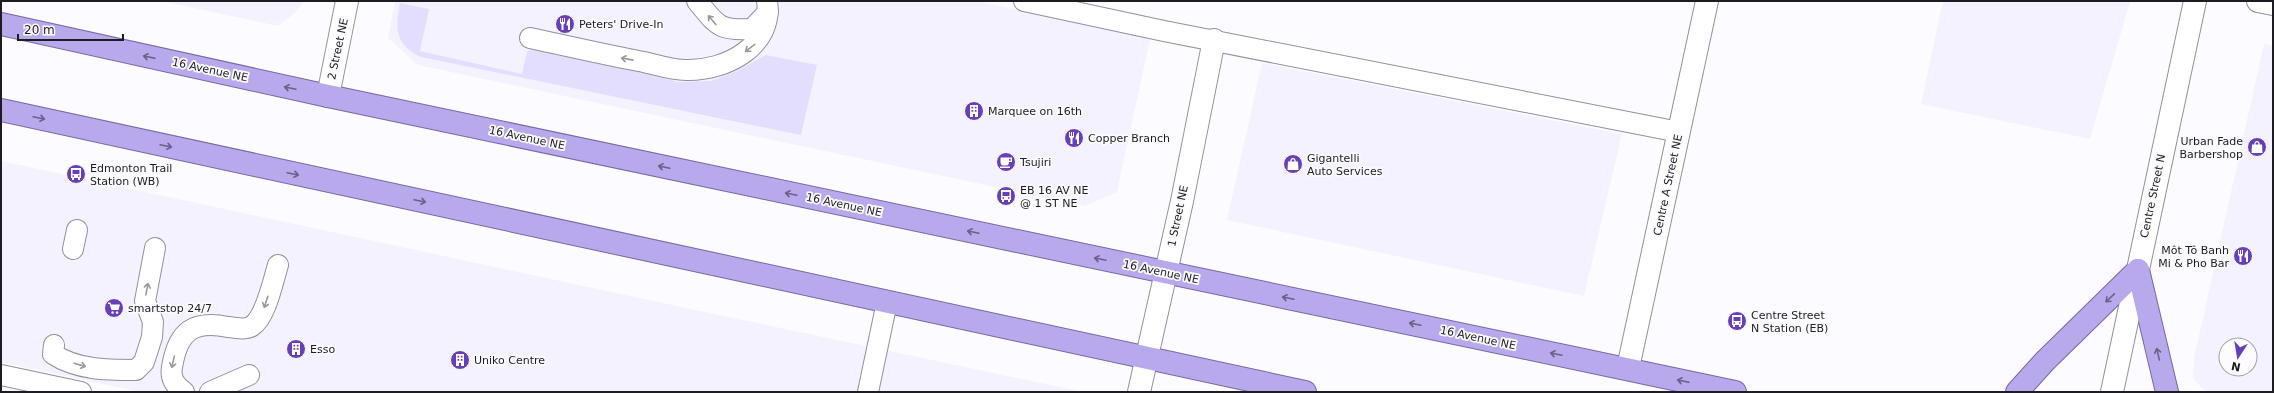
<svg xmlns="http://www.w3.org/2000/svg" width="2274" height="393" font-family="'DejaVu Sans',sans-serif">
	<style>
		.built { fill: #f4f2fe; fill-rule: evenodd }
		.grass { fill: #e4defe }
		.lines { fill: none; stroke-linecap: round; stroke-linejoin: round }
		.service-casing { stroke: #928fa2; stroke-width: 22 }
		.minor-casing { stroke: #928fa2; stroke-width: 24 }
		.secondary-casing { stroke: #928fa2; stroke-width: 24 }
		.trunk-casing { stroke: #7769a3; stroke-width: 24 }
		.service { stroke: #fff; stroke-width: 20 }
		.minor { stroke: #fff; stroke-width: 22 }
		.secondary { stroke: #fff; stroke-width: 22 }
		.trunk { stroke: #b8a8ec; stroke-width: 22 }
		.oneway { stroke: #99999c }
		.oneway2 { stroke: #6a6288 }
		.labels { text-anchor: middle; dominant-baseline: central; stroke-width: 3.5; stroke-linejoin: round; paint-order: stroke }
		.poi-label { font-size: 11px; fill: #1d1c23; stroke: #fcfbff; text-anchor: start }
		.street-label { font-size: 11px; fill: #1d1c23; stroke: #fcfbff }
	</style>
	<rect width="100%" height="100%" fill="#fcfbff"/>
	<g class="built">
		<polygon points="161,1 304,1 296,12 278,26"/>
		<polygon points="395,1 977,1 1150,39 1117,192 1085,206 418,65 388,38"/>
		<polygon points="1943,1 2130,2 2090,139 1921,104"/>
		<path d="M2264,44L2273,46V392H2206L2193,378L2194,358ZM2226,345H2250V369H2226Z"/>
		<polygon points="1262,63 1622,134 1584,296 1227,220"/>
		<polygon points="1,161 719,315 1083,392 140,392 1,362"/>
	</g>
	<path class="grass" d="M400,3L429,9L420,51L522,74L527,52L531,49L627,69L678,82L711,81L737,71L766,55L817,65L801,135L421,57C395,44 395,30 400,3Z"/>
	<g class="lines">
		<g class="service-casing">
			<g id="service">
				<path d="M697,1C717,25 718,31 752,29L768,12"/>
				<polyline points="1024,1 1164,31 1679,132"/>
				<path d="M530,38C568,46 606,55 644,62C657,65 672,70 686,70C726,71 774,46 767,1"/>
				<polyline points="73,249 77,230"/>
				<path d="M54,345L53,354C77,370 107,370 136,370L144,362L152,337L153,322L145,301L155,248"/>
				<polyline points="1,375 81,392"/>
				<path d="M184,392C175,385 170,379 172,367C178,331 193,320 228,327C235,328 246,330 252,326C266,317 273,281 278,265"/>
				<polyline points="210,392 249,375"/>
				<polyline points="868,392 887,302"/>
			</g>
		</g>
		<g class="minor-casing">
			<g id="minor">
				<polyline points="2258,1 2273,4"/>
				<polyline points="328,96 347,1"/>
				<polyline points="1628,368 1707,1"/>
				<polyline points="1139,392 1182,201 1214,40"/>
			</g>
		</g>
		<g class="secondary-casing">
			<polyline id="secondary" points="2112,392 2195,1"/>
		</g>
		<g class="trunk-casing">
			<g id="trunk">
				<polyline points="1,24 328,96 1735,392"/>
				<polyline points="1,110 1305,392"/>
				<polyline points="2138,270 2167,392"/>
				<polyline points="2017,392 2045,361 2138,270"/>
			</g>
		</g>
		<use href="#service" class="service"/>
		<use href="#minor" class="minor"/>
		<use href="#secondary" class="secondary"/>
		<use href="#trunk" class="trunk"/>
	</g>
	<defs><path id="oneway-shaft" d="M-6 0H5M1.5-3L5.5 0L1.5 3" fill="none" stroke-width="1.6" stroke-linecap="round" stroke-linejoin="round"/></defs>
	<g class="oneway">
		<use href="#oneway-shaft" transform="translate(712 20) rotate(-130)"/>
		<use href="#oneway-shaft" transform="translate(750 48) rotate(142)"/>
		<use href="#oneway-shaft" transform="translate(627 59) rotate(-169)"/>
		<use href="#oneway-shaft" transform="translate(147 289) rotate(-79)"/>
		<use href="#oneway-shaft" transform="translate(266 302) rotate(108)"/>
		<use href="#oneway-shaft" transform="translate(173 362) rotate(103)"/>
		<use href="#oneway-shaft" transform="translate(80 365) rotate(16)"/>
	</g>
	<g class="oneway2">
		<use href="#oneway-shaft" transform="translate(149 57) rotate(-168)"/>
		<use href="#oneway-shaft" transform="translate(290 88) rotate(-168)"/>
		<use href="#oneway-shaft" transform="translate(39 118) rotate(12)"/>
		<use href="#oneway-shaft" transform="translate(166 146) rotate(12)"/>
		<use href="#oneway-shaft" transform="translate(664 167) rotate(-168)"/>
		<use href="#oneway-shaft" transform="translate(293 174) rotate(12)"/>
		<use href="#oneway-shaft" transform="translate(791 194) rotate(-168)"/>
		<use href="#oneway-shaft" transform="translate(420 201) rotate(12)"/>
		<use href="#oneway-shaft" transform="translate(973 232) rotate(-168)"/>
		<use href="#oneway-shaft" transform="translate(1100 259) rotate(-168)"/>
		<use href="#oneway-shaft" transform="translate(1288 298) rotate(-168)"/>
		<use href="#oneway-shaft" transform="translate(2110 298) rotate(136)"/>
		<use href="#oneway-shaft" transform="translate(1415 324) rotate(-168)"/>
		<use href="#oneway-shaft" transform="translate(1556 354) rotate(-168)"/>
		<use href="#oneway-shaft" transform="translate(2158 354) rotate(-103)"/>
		<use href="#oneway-shaft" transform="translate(1683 381) rotate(-168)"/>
	</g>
	<defs>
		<g id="restaurant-disc" transform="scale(1)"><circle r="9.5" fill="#673fb8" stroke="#fcfbff"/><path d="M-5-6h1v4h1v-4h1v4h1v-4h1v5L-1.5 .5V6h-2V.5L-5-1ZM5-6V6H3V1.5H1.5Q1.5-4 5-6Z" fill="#fff"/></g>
		<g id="building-disc" transform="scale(1)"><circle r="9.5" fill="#673fb8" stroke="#fcfbff"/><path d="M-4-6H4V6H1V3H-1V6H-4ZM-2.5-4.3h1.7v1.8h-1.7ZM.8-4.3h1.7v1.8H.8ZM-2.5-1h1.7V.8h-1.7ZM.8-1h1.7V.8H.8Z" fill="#fff"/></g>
		<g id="shop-disc" transform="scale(1)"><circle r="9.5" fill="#673fb8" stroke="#fcfbff"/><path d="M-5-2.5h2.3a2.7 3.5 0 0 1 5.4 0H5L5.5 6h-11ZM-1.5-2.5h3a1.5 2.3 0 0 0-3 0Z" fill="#fff"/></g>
		<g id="cafe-disc" transform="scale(1)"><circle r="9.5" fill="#673fb8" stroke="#fcfbff"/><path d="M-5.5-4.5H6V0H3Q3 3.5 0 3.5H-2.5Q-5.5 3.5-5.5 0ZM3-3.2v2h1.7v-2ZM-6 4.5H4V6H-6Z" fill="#fff"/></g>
		<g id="bus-disc" transform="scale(1)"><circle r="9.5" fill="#673fb8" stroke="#fcfbff"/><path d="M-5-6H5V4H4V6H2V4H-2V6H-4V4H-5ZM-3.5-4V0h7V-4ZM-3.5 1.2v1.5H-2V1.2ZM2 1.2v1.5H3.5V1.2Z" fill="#fff"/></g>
		<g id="supermarket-disc" transform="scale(1)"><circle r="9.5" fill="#673fb8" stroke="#fcfbff"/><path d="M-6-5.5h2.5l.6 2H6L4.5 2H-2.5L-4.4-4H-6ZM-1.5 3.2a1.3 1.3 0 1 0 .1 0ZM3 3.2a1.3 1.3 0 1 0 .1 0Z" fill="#fff"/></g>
	</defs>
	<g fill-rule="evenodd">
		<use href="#restaurant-disc" x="565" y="24"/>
		<use href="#building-disc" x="974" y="111"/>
		<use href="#restaurant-disc" x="1074" y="138"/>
		<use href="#shop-disc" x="2257" y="147"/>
		<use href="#cafe-disc" x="1006" y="162"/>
		<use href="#shop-disc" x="1293" y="164"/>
		<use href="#bus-disc" x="76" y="174"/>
		<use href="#bus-disc" x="1006" y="196"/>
		<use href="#restaurant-disc" x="2243" y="256"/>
		<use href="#supermarket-disc" x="114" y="308"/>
		<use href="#bus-disc" x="1737" y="321"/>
		<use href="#building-disc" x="296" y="349"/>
		<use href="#building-disc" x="460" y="360"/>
	</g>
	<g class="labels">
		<g class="poi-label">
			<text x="579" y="24">Peters' Drive-In</text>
			<text x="988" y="111">Marquee on 16th</text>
			<text x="1088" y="138">Copper Branch</text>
			<text x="2243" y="141" text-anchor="end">Urban Fade<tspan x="2243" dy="13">Barbershop</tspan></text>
			<text x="1307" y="158">Gigantelli<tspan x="1307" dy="13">Auto Services</tspan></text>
			<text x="1020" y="162">Tsujiri</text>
			<text x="90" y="168">Edmonton Trail<tspan x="90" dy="13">Station (WB)</tspan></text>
			<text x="1020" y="190">EB 16 AV NE<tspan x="1020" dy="13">@ 1 ST NE</tspan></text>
			<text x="2229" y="250" text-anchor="end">Môt Tô Banh<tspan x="2229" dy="13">Mi &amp; Pho Bar</tspan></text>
			<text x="128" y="308">smartstop 24/7</text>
			<text x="1751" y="315">Centre Street<tspan x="1751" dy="13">N Station (EB)</tspan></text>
			<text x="310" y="349">Esso</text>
			<text x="474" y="360">Uniko Centre</text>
		</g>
		<g class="street-label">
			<text transform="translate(338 49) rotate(-78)">2 Street NE</text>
			<text transform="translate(210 70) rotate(12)">16 Avenue NE</text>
			<text transform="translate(527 138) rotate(12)">16 Avenue NE</text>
			<text transform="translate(1668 185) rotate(-78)">Centre A Street NE</text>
			<text transform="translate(2153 196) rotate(-78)">Centre Street N</text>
			<text transform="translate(844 205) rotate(12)">16 Avenue NE</text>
			<text transform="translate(1178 216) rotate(-78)">1 Street NE</text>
			<text transform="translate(1161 272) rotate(12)">16 Avenue NE</text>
			<text transform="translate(1478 338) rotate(12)">16 Avenue NE</text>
		</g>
	</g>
	<rect width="2274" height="393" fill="none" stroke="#1d1c23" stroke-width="4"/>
	<g transform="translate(2238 357) rotate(192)"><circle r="19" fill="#fcfbff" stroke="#a3a2a7"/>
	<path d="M0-3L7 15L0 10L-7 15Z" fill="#673fb8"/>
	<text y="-6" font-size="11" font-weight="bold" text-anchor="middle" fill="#1d1c23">N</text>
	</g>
	<path d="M18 34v6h105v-6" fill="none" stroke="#1d1c23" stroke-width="2"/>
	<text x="24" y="34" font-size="12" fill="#1d1c23" stroke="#fcfbff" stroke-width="3" paint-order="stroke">20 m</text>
</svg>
